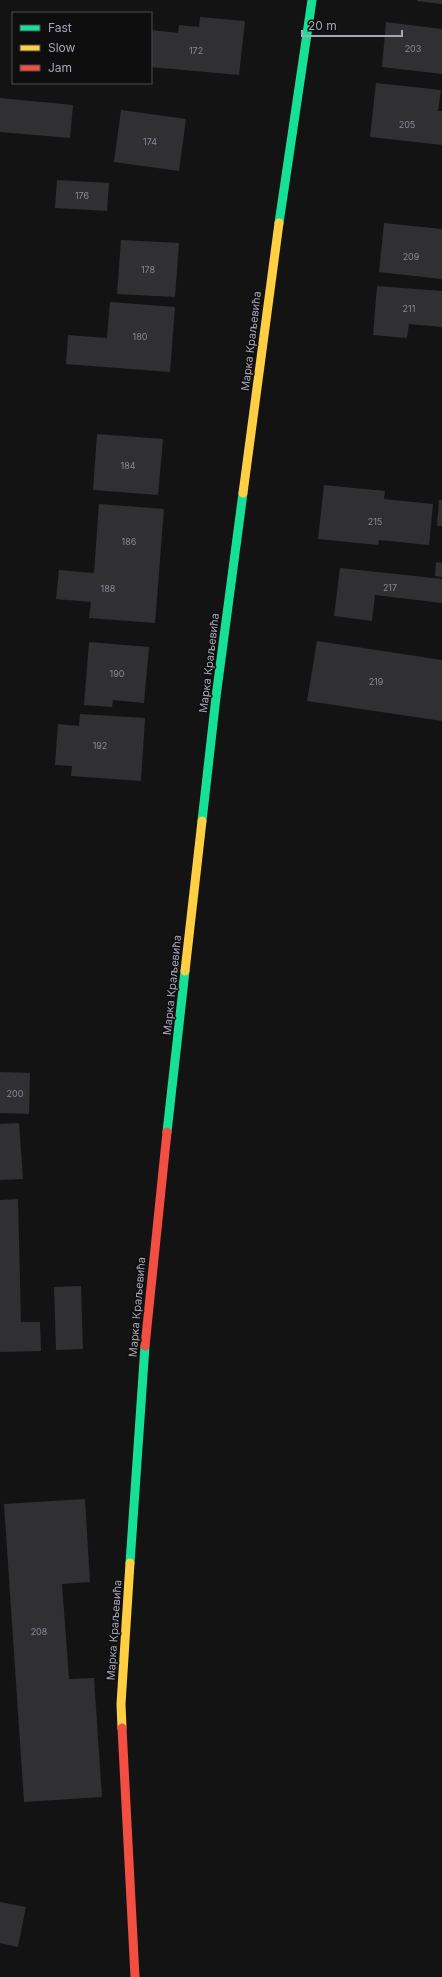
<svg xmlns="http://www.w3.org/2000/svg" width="442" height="1977" font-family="Inter,sans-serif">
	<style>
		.building { fill: #302f32 }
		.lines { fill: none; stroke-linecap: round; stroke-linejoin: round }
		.fast { stroke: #16e098; stroke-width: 9 }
		.slow { stroke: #ffcf43; stroke-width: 9 }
		.jam { stroke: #f24e42; stroke-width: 9 }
		.labels { text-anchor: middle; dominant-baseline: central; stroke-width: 3; stroke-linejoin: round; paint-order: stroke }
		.number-label { font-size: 9px; fill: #8a8894 }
		.street-label { font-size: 11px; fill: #a8a5b4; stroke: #0f0e0f }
	</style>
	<rect width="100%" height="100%" fill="#141314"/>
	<g class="building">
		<polygon points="417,0 442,0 442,4 417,1"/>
		<polygon points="200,17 245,21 239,75 151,67 151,30 178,33 179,25 199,27"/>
		<polygon points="386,22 442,29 442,74 382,67"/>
		<polygon points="376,83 441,90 438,111 442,111 442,145 370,137"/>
		<polygon points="0,98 73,105 70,138 0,132"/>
		<polygon points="121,110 186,119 179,171 114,162"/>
		<polygon points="57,180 109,183 107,211 55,208"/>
		<polygon points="384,223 442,229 442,279 379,272"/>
		<polygon points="121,240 179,243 175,297 117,294"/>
		<polygon points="377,286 442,291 442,327 409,324 407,338 373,335"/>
		<polygon points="110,302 175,307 170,372 66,364 68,335 107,338"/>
		<polygon points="97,434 163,439 158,495 93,490"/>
		<polygon points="324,485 385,491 384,499 433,504 429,545 379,540 378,545 318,539"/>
		<polygon points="439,500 442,500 442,526 437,526"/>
		<polygon points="99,504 164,509 155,623 89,618 91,602 56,599 59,570 94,573"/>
		<polygon points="436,562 442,563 442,577 435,576"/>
		<polygon points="340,568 442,579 442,603 375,595 372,621 334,616"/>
		<polygon points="317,641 442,660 442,721 307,701"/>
		<polygon points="89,642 149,647 144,703 113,700 112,707 84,705"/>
		<polygon points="80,714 145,718 141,781 71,776 72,766 55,765 58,724 79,726"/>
		<polygon points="0,1072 30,1073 29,1114 0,1113"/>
		<polygon points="19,1123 23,1179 0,1180 0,1124"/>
		<polygon points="18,1199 21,1322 40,1322 41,1351 0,1352 0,1200"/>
		<polygon points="81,1286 83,1349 56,1350 54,1287"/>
		<polygon points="85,1499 90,1582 62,1584 69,1679 94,1678 102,1797 24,1802 4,1504"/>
		<polygon points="0,1902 26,1907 18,1947 0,1943"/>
	</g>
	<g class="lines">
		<g class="fast">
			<polyline points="279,223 312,0"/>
			<polyline points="202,821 216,697 243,493"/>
			<polyline points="167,1132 185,971"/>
			<polyline points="130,1563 145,1346"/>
		</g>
		<g class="slow">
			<polyline points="243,493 279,223"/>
			<polyline points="185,971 202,821"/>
			<polyline points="122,1728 121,1704 130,1563"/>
		</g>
		<g class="jam">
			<polyline points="145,1346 167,1132"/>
			<polyline points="122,1728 135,1977"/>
		</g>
	</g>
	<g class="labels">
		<g class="number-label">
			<text x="413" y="48">203</text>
			<text x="196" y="50">172</text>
			<text x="407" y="124">205</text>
			<text x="150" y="141">174</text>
			<text x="82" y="195">176</text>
			<text x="411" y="256">209</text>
			<text x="148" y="269">178</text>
			<text x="409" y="308">211</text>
			<text x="140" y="336">180</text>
			<text x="128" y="465">184</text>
			<text x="375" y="521">215</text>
			<text x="129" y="541">186</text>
			<text x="390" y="587">217</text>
			<text x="108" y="588">188</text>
			<text x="117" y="673">190</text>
			<text x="376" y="681">219</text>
			<text x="100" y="745">192</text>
			<text x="15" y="1093">200</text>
			<text x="39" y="1631">208</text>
		</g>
		<g class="street-label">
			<text transform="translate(251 341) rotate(-83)">Марка Краљевића</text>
			<text transform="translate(209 663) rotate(-83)">Марка Краљевића</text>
			<text transform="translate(172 985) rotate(-84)">Марка Краљевића</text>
			<text transform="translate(137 1307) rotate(-85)">Марка Краљевића</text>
			<text transform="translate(114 1630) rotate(-86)">Марка Краљевића</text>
		</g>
	</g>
	<rect x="12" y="12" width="140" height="72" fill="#0f0e0f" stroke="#4c4a51"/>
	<rect x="20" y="25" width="20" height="6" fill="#16e098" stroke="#4c4a51"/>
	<text x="48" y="32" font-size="12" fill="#a8a5b4">Fast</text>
	<rect x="20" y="45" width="20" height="6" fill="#ffcf43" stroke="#4c4a51"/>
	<text x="48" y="52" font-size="12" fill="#a8a5b4">Slow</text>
	<rect x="20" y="65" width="20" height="6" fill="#f24e42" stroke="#4c4a51"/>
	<text x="48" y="72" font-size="12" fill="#a8a5b4">Jam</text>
	<path d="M302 30v6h100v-6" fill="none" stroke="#a8a5b4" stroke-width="2"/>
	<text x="308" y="30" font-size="12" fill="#a8a5b4" stroke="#0f0e0f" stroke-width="3" paint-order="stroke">20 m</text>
</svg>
